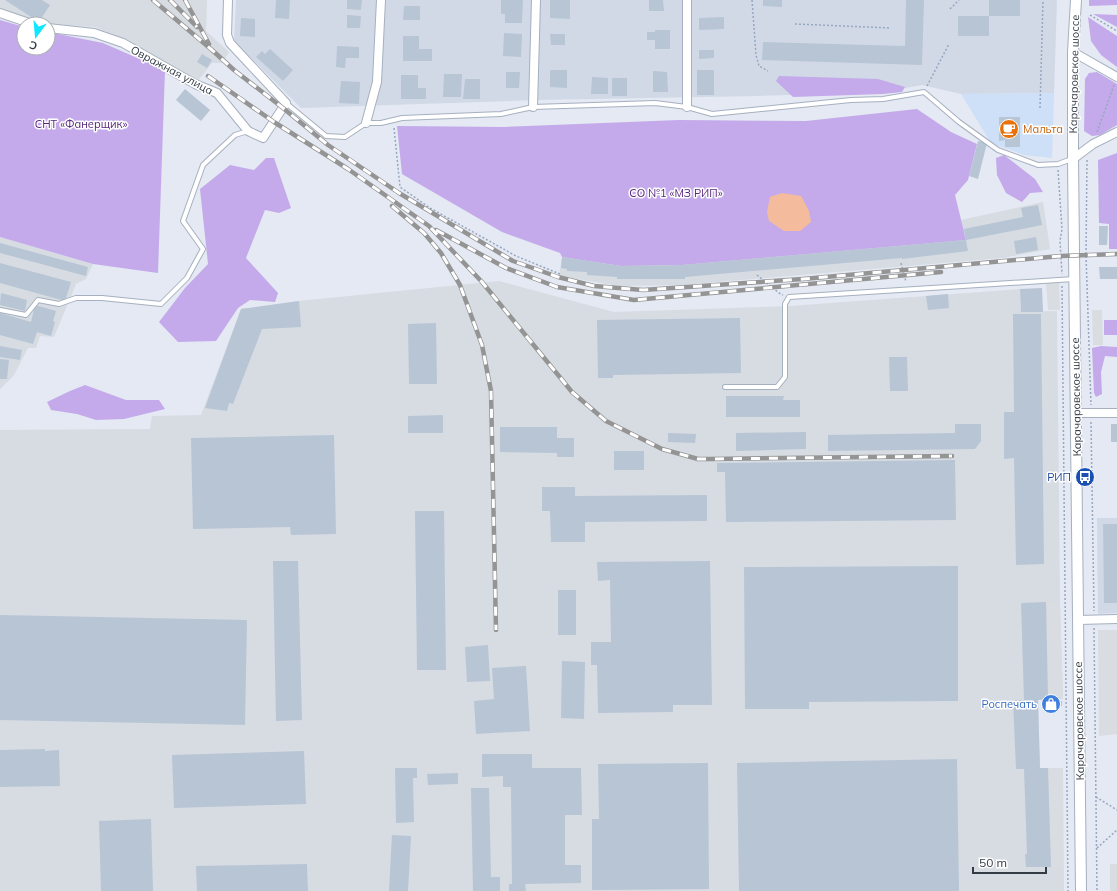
<svg xmlns="http://www.w3.org/2000/svg" width="1117" height="891" font-family="Mulish,sans-serif">
	<style>
		.residential { fill: #d1d9e7 }
		.commercial { fill: #cde0f7 }
		.industrial { fill: #d6dce2 }
		.green { fill: #c4aaea }
		.parking { fill: #d9dce0 }
		.water { fill: #f4bc9c }
		.building { fill: #b8c5d5 }
		.lines { fill: none; stroke-linecap: round; stroke-linejoin: round }
		.service-casing { stroke: #a6b0bf; stroke-width: 6 }
		.minor-casing { stroke: #a6b0bf; stroke-width: 10 }
		.tertiary-casing { stroke: #a6b0bf; stroke-width: 12 }
		.path { stroke: #96a7c1; stroke-width: 1.5; stroke-dasharray: 2 2; stroke-linecap: butt }
		.service { stroke: #fff; stroke-width: 4 }
		.minor { stroke: #fff; stroke-width: 8 }
		.tertiary { stroke: #fff; stroke-width: 10 }
		.rail-casing { stroke: #949494; stroke-width: 4.5 }
		.rail { stroke: #fff; stroke-width: 3; stroke-dasharray: 9; stroke-linecap: butt }
		.labels { text-anchor: middle; dominant-baseline: central; stroke-width: 3; stroke-linejoin: round; paint-order: stroke }
		.street-label { font-size: 11px; fill: #333b45; stroke: #fff }
		.park-label { font-size: 11px; fill: #55247a; stroke: #fff }
		.food-label { font-size: 11px; fill: #c56008; stroke: #fff; text-anchor: start }
		.transit-label { font-size: 11px; fill: #164399; stroke: #fff; text-anchor: end }
		.shop-label { font-size: 11px; fill: #366cbe; stroke: #fff; text-anchor: end }
	</style>
	<rect width="100%" height="100%" fill="#e4e9f3"/>
	<g class="residential">
		<polygon points="236,0 1057,0 1054,93 961,94 922,85 883,92 758,96 536,100 301,108 234,41"/>
		<polygon points="1097,518 1117,518 1117,613 1098,614"/>
	</g>
	<polygon class="commercial" points="1054,93 1052,158 1024,155 991,143 961,94"/>
	<g class="industrial">
		<polygon points="0,0 207,0 206,31 229,52 222,63 212,63 197,82 127,41 95,27 38,23 0,8"/>
		<polygon points="1043,202 1050,249 1002,258 681,285 620,286 559,276 562,257 966,240 961,220"/>
		<polygon points="0,237 93,264 86,279 76,284 54,337 40,336 36,348 28,348 14,375 0,389"/>
		<polygon points="499,281 614,312 790,306 1020,289 1021,312 1057,311 1060,602 1063,699 1038,700 1040,768 1063,768 1064,891 0,891 0,430 150,429 152,416 201,415 241,309 299,301"/>
	</g>
	<g class="green">
		<polygon points="1089,0 1117,0 1117,5 1089,6"/>
		<polygon points="1093,14 1117,15 1117,27"/>
		<polygon points="1088,17 1117,36 1117,67 1101,55 1091,41"/>
		<polygon points="0,20 24,27 24,48 48,48 48,32 103,43 165,70 158,273 93,264 0,237"/>
		<polygon points="1097,72 1117,84 1117,125 1100,135 1092,136 1084,131 1085,79 1089,73"/>
		<polygon points="779,76 878,79 905,87 902,92 883,94 793,97 776,81"/>
		<polygon points="917,109 951,132 977,144 968,180 955,195 966,240 682,265 621,266 562,257 560,253 502,232 402,174 397,126 504,127 679,120 806,121"/>
		<polygon points="1117,153 1117,249 1109,249 1109,224 1099,223 1098,160"/>
		<polygon points="1004,155 1035,179 1043,192 1030,193 1022,202 1006,193 997,175 996,158"/>
		<polygon points="266,158 274,158 291,208 279,213 265,210 246,258 278,293 275,302 250,300 238,308 216,341 178,342 159,322 185,288 208,264 200,189 230,165 254,170"/>
		<rect x="1104" y="320" width="13" height="15"/>
		<polygon points="1101,346 1117,347 1117,357 1105,356 1101,372 1102,394 1096,397 1094,393 1092,348"/>
		<polygon points="85,385 126,400 159,400 165,409 124,419 96,420 77,414 51,410 47,402 70,391"/>
	</g>
	<g class="parking">
		<polygon points="1059,282 1060,310 1048,310 1046,283"/>
		<polygon points="1092,310 1102,310 1103,345 1093,345"/>
		<polygon points="1046,602 1060,602 1063,699 1048,699"/>
		<polygon points="1098,630 1117,630 1117,734 1099,736"/>
		<polygon points="1048,768 1063,768 1063,867 1051,867"/>
		<rect x="1110" y="864" width="7" height="27"/>
	</g>
	<polygon class="water" points="782,193 801,196 809,211 811,222 800,231 784,231 769,221 767,212 770,197"/>
	<g class="building">
		<polygon points="5,0 42,0 50,5 39,22"/>
		<polygon points="276,0 290,0 289,19 275,18"/>
		<polygon points="347,0 362,0 361,10 347,9"/>
		<polygon points="501,0 523,0 522,23 505,23 505,14 501,14"/>
		<polygon points="550,0 570,0 570,19 550,18"/>
		<polygon points="649,0 663,0 664,11 649,11"/>
		<polygon points="763,0 782,0 782,7 763,6"/>
		<polygon points="906,0 924,0 922,65 762,60 763,42 905,46"/>
		<rect x="989" y="0" width="31" height="16"/>
		<polygon points="404,6 420,6 420,20 403,20"/>
		<polygon points="347,15 361,16 360,28 347,28"/>
		<rect x="958" y="16" width="31" height="20"/>
		<polygon points="724,17 724,29 699,30 699,18"/>
		<polygon points="241,18 255,19 255,37 240,36"/>
		<polygon points="655,30 670,30 670,49 655,49 655,40 647,40 647,32 655,32"/>
		<polygon points="504,33 522,34 521,57 503,56"/>
		<polygon points="550,34 565,34 565,45 551,45"/>
		<polygon points="403,36 419,36 419,49 432,49 432,61 403,61"/>
		<polygon points="337,46 359,47 359,58 346,58 345,68 336,67"/>
		<polygon points="270,49 293,70 283,81 256,57 262,51 265,54"/>
		<polygon points="699,50 714,50 714,58 699,59"/>
		<polygon points="202,54 212,60 207,68 197,62"/>
		<polygon points="550,70 567,70 567,88 550,87"/>
		<rect x="697" y="70" width="17" height="25"/>
		<polygon points="653,71 667,72 668,92 653,92"/>
		<polygon points="506,72 520,72 519,88 506,88"/>
		<polygon points="444,74 462,74 461,97 443,97"/>
		<polygon points="401,75 418,75 418,88 426,88 426,99 401,99"/>
		<polygon points="592,77 608,78 608,94 591,94"/>
		<rect x="612" y="78" width="15" height="18"/>
		<polygon points="465,79 480,79 480,99 463,99"/>
		<polygon points="341,81 360,82 359,104 339,103"/>
		<polygon points="185,89 210,110 201,121 176,100"/>
		<polygon points="999,117 1020,117 1020,147 1005,147 1005,140 999,141"/>
		<polygon points="978,141 987,143 978,179 969,176"/>
		<polygon points="1038,205 1042,225 966,240 968,251 902,259 902,258 685,277 685,279 617,279 617,277 587,275 587,272 567,271 567,269 561,268 562,257 621,266 682,265 966,240 964,229 1023,217 1021,208"/>
		<polygon points="1099,226 1108,226 1107,245 1099,245"/>
		<polygon points="1036,237 1038,250 1016,254 1014,241"/>
		<polygon points="0,243 88,267 86,276 0,253"/>
		<polygon points="0,263 71,282 65,301 0,283"/>
		<polygon points="1099,267 1117,267 1117,279 1100,279"/>
		<polygon points="1042,288 1043,312 1021,312 1020,289"/>
		<polygon points="1,293 27,300 25,311 0,305"/>
		<polygon points="948,294 949,308 928,310 926,296"/>
		<polygon points="299,301 301,327 262,329 233,404 229,403 227,411 205,408 241,309"/>
		<polygon points="35,305 56,311 53,321 55,322 51,336 37,332 33,344 0,335 0,313 31,322"/>
		<polygon points="1013,314 1041,314 1044,564 1016,565 1014,458 1004,459 1004,412 1014,412"/>
		<polygon points="740,318 741,373 613,375 613,378 598,378 597,320"/>
		<polygon points="436,323 437,384 409,384 408,324"/>
		<polygon points="0,346 22,350 20,360 0,357"/>
		<polygon points="889,357 907,357 908,391 890,391"/>
		<polygon points="0,359 9,360 7,379 0,379"/>
		<polygon points="726,396 784,396 783,400 800,400 800,417 726,417"/>
		<polygon points="443,415 443,433 408,433 408,416"/>
		<polygon points="955,424 981,424 981,441 975,449 828,451 828,435 955,433"/>
		<rect x="1111" y="424" width="6" height="18"/>
		<polygon points="500,427 557,427 557,438 574,438 574,457 557,457 557,453 500,452"/>
		<polygon points="806,432 806,449 736,451 736,433"/>
		<polygon points="668,433 696,434 695,443 668,442"/>
		<polygon points="334,435 336,534 291,535 290,527 193,529 191,438"/>
		<rect x="614" y="451" width="30" height="19"/>
		<polygon points="955,460 956,520 726,522 725,472 717,472 717,463"/>
		<polygon points="542,487 575,487 575,496 707,495 707,521 585,522 585,542 551,542 550,511 542,511"/>
		<polygon points="415,511 444,511 446,670 417,670"/>
		<polygon points="1103,524 1117,524 1117,603 1104,603"/>
		<polygon points="273,561 298,561 302,720 276,721"/>
		<polygon points="710,561 712,705 673,705 673,712 598,713 597,665 591,665 591,642 611,642 610,580 598,581 597,562"/>
		<polygon points="958,566 958,701 809,702 809,709 745,709 744,567"/>
		<rect x="558" y="590" width="18" height="45"/>
		<polygon points="1046,602 1048,699 1038,700 1040,768 1048,768 1051,867 1026,867 1025,854 1027,854 1024,769 1016,769 1013,700 1024,700 1021,603"/>
		<polygon points="0,615 247,620 245,725 0,720"/>
		<polygon points="488,645 490,681 467,682 465,647"/>
		<polygon points="562,661 585,662 584,719 561,718"/>
		<polygon points="526,666 530,731 476,734 474,701 494,699 492,668"/>
		<rect x="1048" y="701" width="6" height="6"/>
		<polygon points="1062,701 1062,706 1055,706 1055,702"/>
		<polygon points="45,749 45,751 59,750 60,786 0,787 0,750"/>
		<polygon points="304,751 306,804 174,808 172,755"/>
		<polygon points="482,754 532,754 532,768 581,768 582,815 565,815 565,865 581,865 581,883 525,884 526,891 509,891 509,884 512,884 511,787 503,787 503,776 482,777"/>
		<polygon points="957,759 959,891 739,891 737,763"/>
		<polygon points="708,763 709,889 592,890 592,819 599,819 598,764"/>
		<polygon points="395,768 417,768 417,778 413,778 414,822 396,823"/>
		<polygon points="458,773 458,784 428,785 427,774"/>
		<polygon points="471,788 489,788 491,877 500,877 500,891 473,891"/>
		<polygon points="151,819 153,891 101,891 99,821"/>
		<polygon points="392,835 411,836 408,891 389,891"/>
		<polygon points="307,864 308,891 197,891 196,866"/>
	</g>
	<g class="lines">
		<g class="service-casing">
			<g id="service">
				<polyline points="286,103 326,136 345,137 366,123 381,123 402,118 501,114 533,107 655,103 687,107 712,114 851,100 883,99 924,92 959,122 998,150 1038,165 1058,164 1072,159"/>
				<polyline points="0,310 26,315 38,300 59,304 76,298 102,298 161,304 187,278 203,249 183,221 203,165 235,135 248,131"/>
				<polyline points="725,387 777,387 785,377 785,304 789,297 1074,279"/>
			</g>
		</g>
		<g class="minor-casing">
			<g id="minor">
				<polyline points="0,13 32,24"/>
				<polyline points="48,28 94,33 123,43 195,84 217,93 248,131 263,138 286,103 230,43 227,35 228,0"/>
				<polyline points="1073,52 1117,77"/>
				<polyline points="533,107 536,0"/>
				<polyline points="687,107 687,0"/>
				<polyline points="366,123 377,82 381,0"/>
				<polyline points="1073,159 1093,144 1117,132"/>
				<polyline points="1076,413 1117,413"/>
				<polyline points="1078,620 1117,619"/>
			</g>
		</g>
		<g class="tertiary-casing">
			<polyline id="tertiary" points="1076,0 1073,52 1073,159 1081,891"/>
		</g>
		<g class="path">
			<polyline points="752,0 756,55 759,66 768,71"/>
			<polyline points="950,9 959,0"/>
			<polyline points="1090,15 1117,31"/>
			<polyline points="795,24 891,28"/>
			<polyline points="927,86 949,44"/>
			<polyline points="1040,108 1043,0"/>
			<polyline points="394,128 400,187 430,208 516,256 560,274"/>
			<polyline points="1097,132 1114,85"/>
			<polyline points="1087,160 1086,255 1091,405"/>
			<polyline points="1058,170 1062,229 1060,241 1062,274"/>
			<polyline points="901,263 906,282"/>
			<polyline points="757,275 779,293 783,295"/>
			<polyline points="1062,286 1068,891"/>
			<polyline points="1091,422 1094,611"/>
			<polyline points="1094,628 1097,891"/>
			<polyline points="1096,797 1117,810"/>
			<polyline points="1097,848 1117,830"/>
		</g>
		<use href="#service" class="service"/>
		<use href="#minor" class="minor"/>
		<use href="#tertiary" class="tertiary"/>
		<g class="rail-casing">
			<g id="rail">
				<polyline points="153,0 212,50 234,70 283,108 328,145 399,193 513,261 558,277 594,286 643,290 803,279 1061,256 1117,254"/>
				<polyline points="170,0 197,27"/>
				<polyline points="185,0 209,44"/>
				<polyline points="208,76 274,122 348,169 429,226 482,282 572,392 606,421 662,449 698,459 711,459 952,456"/>
				<polyline points="392,206 424,233 441,253 460,285 482,345 491,391 496,630"/>
				<polyline points="436,230 506,268 557,287 634,300 941,272"/>
			</g>
		</g>
		<use href="#rail" class="rail"/>
	</g>
	<defs>
		<g id="cafe-disc" transform="scale(1)"><circle r="9.5" fill="#e8710a" stroke="#fff"/><path d="M-5.5-4.5H6V0H3Q3 3.5 0 3.5H-2.5Q-5.5 3.5-5.5 0ZM3-3.2v2h1.7v-2ZM-6 4.5H4V6H-6Z" fill="#fff"/></g>
		<g id="bus-disc" transform="scale(1)"><circle r="9.5" fill="#1a4fb4" stroke="#fff"/><path d="M-5-6H5V4H4V6H2V4H-2V6H-4V4H-5ZM-3.5-4V0h7V-4ZM-3.5 1.2v1.5H-2V1.2ZM2 1.2v1.5H3.5V1.2Z" fill="#fff"/></g>
		<g id="shop-disc" transform="scale(1)"><circle r="9.5" fill="#3f7fe0" stroke="#fff"/><path d="M-5-2.5h2.3a2.7 3.5 0 0 1 5.4 0H5L5.5 6h-11ZM-1.5-2.5h3a1.5 2.3 0 0 0-3 0Z" fill="#fff"/></g>
	</defs>
	<g fill-rule="evenodd">
		<use href="#cafe-disc" x="1009" y="129"/>
		<use href="#bus-disc" x="1085" y="477"/>
		<use href="#shop-disc" x="1051" y="704"/>
	</g>
	<g class="labels">
		<g class="street-label">
			<text transform="translate(172 70) rotate(28)">Овражная улица</text>
			<text transform="translate(1074 74) rotate(-89)">Карачаровское шоссе</text>
			<text transform="translate(1076 397) rotate(-91)">Карачаровское шоссе</text>
			<text transform="translate(1079 721) rotate(-91)">Карачаровское шоссе</text>
		</g>
		<g class="park-label">
			<text x="81" y="124">СНТ «Фанерщик»</text>
			<text x="676" y="193">СО №1 «МЗ РИП»</text>
		</g>
		<g class="food-label">
			<text x="1023" y="129">Мальта</text>
		</g>
		<g class="transit-label">
			<text x="1071" y="477">РИП</text>
		</g>
		<g class="shop-label">
			<text x="1037" y="704">Роспечать</text>
		</g>
	</g>
	<g transform="translate(36 36) rotate(196)"><circle r="19" fill="#ffffff" stroke="#adb1b5"/>
	<path d="M0-3L7 15L0 10L-7 15Z" fill="#0fe6ff"/>
	<text y="-6" font-size="11" font-weight="bold" text-anchor="middle" fill="#333b45">С</text>
	</g>
	<path d="M973 867v6h73v-6" fill="none" stroke="#333b45" stroke-width="2"/>
	<text x="979" y="867" font-size="12" fill="#333b45" stroke="#ffffff" stroke-width="3" paint-order="stroke">50 m</text>
</svg>
